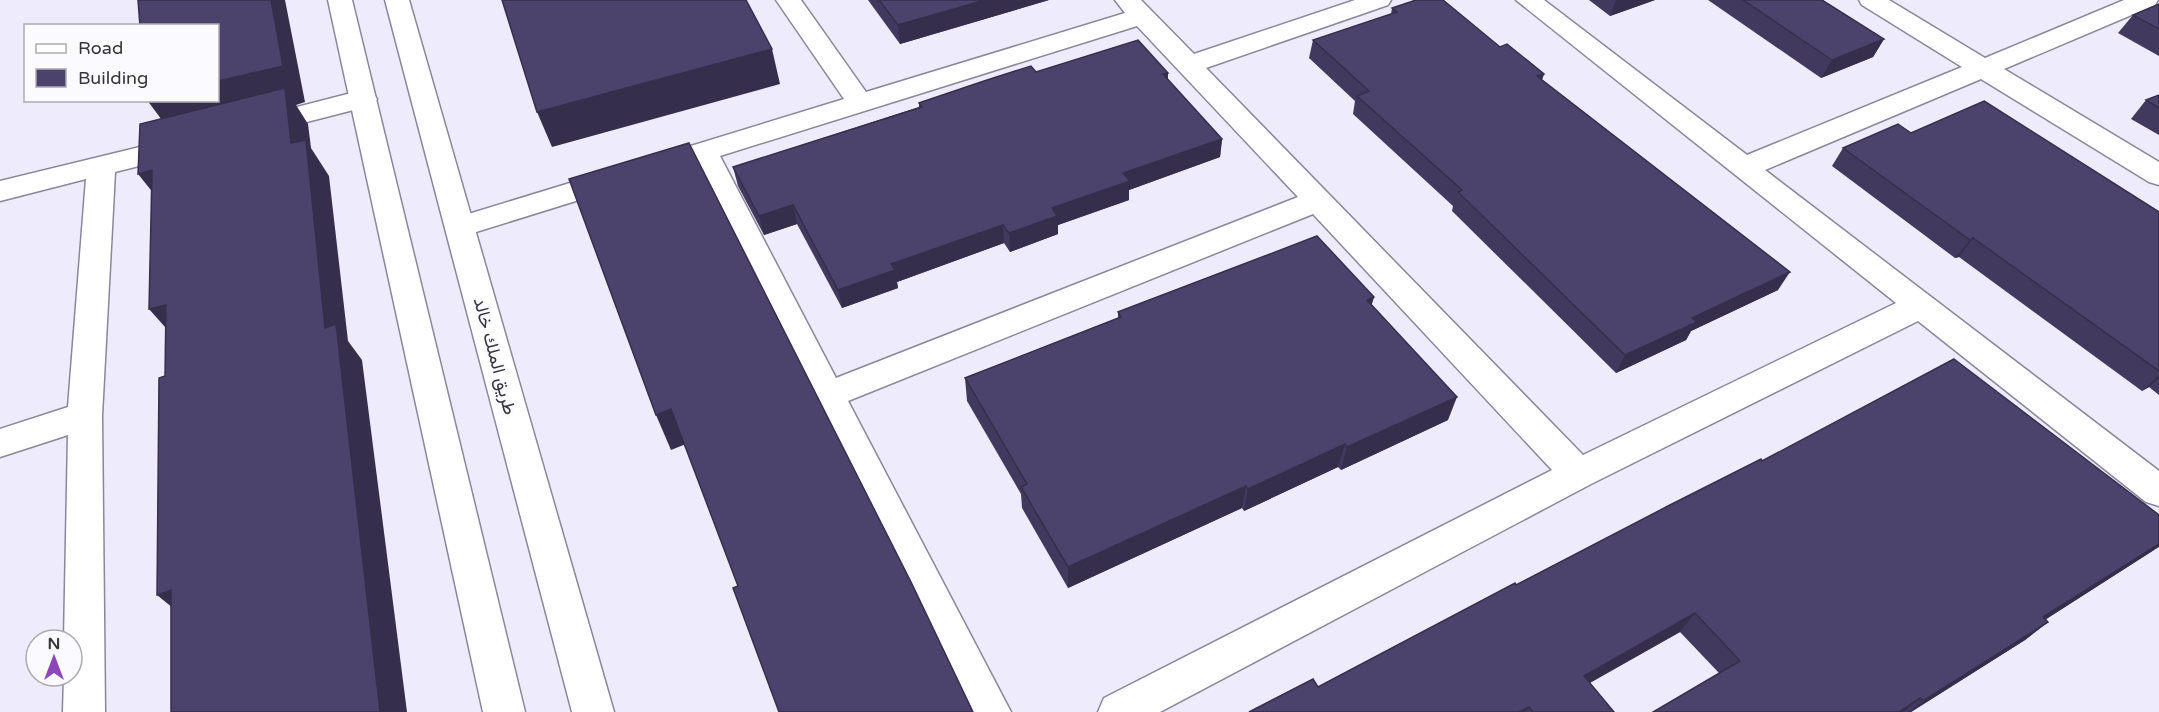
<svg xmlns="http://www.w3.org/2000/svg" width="2159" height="712" font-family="'Varela Round',Vazirmatn,sans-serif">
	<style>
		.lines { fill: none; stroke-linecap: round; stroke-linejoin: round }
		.minor-casing { stroke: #8a879a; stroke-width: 3 }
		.secondary-casing { stroke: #8a879a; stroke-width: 3 }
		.minor { fill: #fff; fill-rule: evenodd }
		.secondary { fill: #fff; fill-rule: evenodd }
		.wall { fill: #413a5e }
		.shaded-wall { fill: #352f4c }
		.building { fill: #4c436d; stroke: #352f4c; stroke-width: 1.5 }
		.labels { text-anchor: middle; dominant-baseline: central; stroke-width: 6; stroke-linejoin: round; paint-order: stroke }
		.street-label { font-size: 18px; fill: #35343c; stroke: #fbfaff }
	</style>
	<rect width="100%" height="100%" fill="#eeebfd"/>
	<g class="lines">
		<g class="minor-casing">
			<g id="minor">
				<path d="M776,0H801L866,92L1125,13L1115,0H1141L1194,54L1355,0H1391L1388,5L1206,68L1583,455L1896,303L1516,0H1544L1747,155L1962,67L1862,5L1859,0H1889L1985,58L2124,0H2158L2155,5L2004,69L2159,162V185L2149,182L1981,79L1765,170L2159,471V506L2146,502L1918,321L1591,484L1160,712H1098L1104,698L1552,470L1313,214L848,401L1011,712H969L695,164L460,237L449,234L445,227L449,220L844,99ZM1137,26L1298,197L836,378L720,156Z"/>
				<polygon points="363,90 373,93 377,99 373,105 260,134 250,131 246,125 250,119"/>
				<polygon points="181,137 191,139 195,146 191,153 115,172 102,416 105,712 63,712 64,676 72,676 72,640 64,640 68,435 0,457 0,429 68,407 86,179 0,201 0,181"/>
			</g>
		</g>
		<g class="secondary-casing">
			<g id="secondary">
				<polygon points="328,0 352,0 525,712 483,712"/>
				<polygon points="385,0 409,0 614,712 572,712"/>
			</g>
		</g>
		<use href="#minor" class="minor"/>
		<use href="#secondary" class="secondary"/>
	</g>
	<g class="wall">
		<polygon points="868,0 1049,0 900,44"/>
		<polygon points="1589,0 1655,0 1610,16"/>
		<polygon points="1708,0 1822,0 1884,39 1873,57 1821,78"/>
		<polygon points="2159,4 2159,56 2118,33 2133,15"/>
		<polygon points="1392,8 1500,47 1544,74 1542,80 1778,290 1691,331 1686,340 1616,373 1452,211 1453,206 1353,114 1355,101 1309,58 1313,40 1391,14"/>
		<polygon points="1036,72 1168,73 1168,80 1222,139 1220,157 1129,190 1129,200 1058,225 1058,234 1010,252 1004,243 897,282 898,288 842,308 797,224 764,235 738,186 733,167 919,107 919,103"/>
		<polygon points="2159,95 2159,135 2131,119 2146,100"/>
		<polygon points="1911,133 2159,212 2159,395 2149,387 2142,391 1959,257 1955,258 1832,166 1843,148"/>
		<polygon points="1374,297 1371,305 1448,420 1341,470 1338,467 1244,511 1242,508 1068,588 1022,508 1021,494 967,401 965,378 1118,318 1118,312"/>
		<polygon points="2154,550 2046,619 2048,622 2025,640 1911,712 1653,712 1719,673 1680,632 1590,683 1614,712 1249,712 1318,687 1516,585"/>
	</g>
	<g class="shaded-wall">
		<polygon points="271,0 285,0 305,102 296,105 308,124 311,148 329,176 348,341 362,360 407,712 380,712 325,328 173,135 147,100 218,100 218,81"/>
		<polygon points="985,0 1049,0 900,44 898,25"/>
		<polygon points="1616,0 1655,0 1610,16"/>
		<polygon points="1884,39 1873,57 1821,78 1832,60"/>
		<polygon points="772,49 780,84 552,147 537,112"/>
		<polygon points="1168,73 1167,91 1163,74"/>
		<polygon points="1544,74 1537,92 1537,76"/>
		<polygon points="1222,139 1220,157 1129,190 1129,200 1058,225 1058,234 1010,252 1009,233 1052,208 1123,173"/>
		<polygon points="152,170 167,210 138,174"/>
		<polygon points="793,205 797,224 764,235 759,216"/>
		<polygon points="1003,225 1004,243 897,282 898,288 842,308 838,290 891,264"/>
		<polygon points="1973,238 1959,257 1955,258 1970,240"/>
		<polygon points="1790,272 1778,290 1691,331 1686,340 1616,373 1625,355 1692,318"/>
		<polygon points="1374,297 1367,321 1367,300"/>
		<polygon points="166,305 181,345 149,309"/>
		<polygon points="2159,375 2159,378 2149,387 2142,391"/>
		<polygon points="1457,397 1448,420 1341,470 1347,447"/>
		<polygon points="671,409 686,444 671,450 656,415"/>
		<polygon points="1345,444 1338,467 1244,511 1248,489"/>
		<polygon points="1246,486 1242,508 1068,588 1068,567"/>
		<polygon points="2159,544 2159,547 2154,550 2020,636 2043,617"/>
		<polygon points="171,590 195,626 157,595"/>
		<polygon points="1695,613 1680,632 1571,693 1584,676"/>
		<polygon points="2048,622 2025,640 1911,712 1909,712 1923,701"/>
		<polygon points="1920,698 1903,712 1899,712"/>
		<polygon points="1529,707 1525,712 1519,712"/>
	</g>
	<g class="building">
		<polygon points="138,0 271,0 283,66 218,81 218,26 140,26"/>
		<polygon points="502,0 746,0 772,49 537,112"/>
		<polygon points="879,0 985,0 898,25"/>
		<polygon points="1416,0 1443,0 1500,47 1507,44 1544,74 1537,76 1790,272 1692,318 1697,322 1625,355 1458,192 1462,190 1357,96 1369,91 1313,40 1397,12 1392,8"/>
		<polygon points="1743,0 1822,0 1884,39 1832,60"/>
		<polygon points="2159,4 2159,29 2133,15"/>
		<polygon points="1138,40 1168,73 1163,74 1222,139 1123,173 1130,181 1052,208 1057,216 1009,233 1003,225 891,264 895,270 838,290 793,205 759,216 733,167 922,107 919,103 984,81 1031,66 1036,72"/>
		<polygon points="285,88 291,143 306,140 325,328 336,324 380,712 171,712 171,590 157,595 159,378 165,376 166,305 149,309 152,170 138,174 140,124"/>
		<polygon points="2159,95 2159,108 2146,100"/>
		<polygon points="1984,101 2159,212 2159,371 1973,238 1970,240 1843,148 1898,124 1911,133"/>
		<polygon points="689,143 912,584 973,712 779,712 733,588 738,586 671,409 656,415 569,179"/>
		<polygon points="1317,236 1374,297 1367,300 1457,397 1347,447 1345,444 1248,489 1246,486 1068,567 1021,487 1027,484 965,378 1121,317 1118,312"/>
		<polygon points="1954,359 2159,515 2159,544 2043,617 2048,622 1923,701 1920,698 1899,712 1653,712 1740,661 1695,613 1584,676 1614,712 1533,712 1529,707 1519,712 1249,712 1313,679 1318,687 1515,583 1516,585 1668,506 1761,459 1762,461"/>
	</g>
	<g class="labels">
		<g class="street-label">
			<text transform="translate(495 356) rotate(75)">طريق الملك خالد</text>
		</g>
	</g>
	<rect x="24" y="24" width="195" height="78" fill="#fbfaff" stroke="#acabb1" stroke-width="1.5"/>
	<rect x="36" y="44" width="30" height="9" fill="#ffffff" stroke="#acabb1" stroke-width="1.5"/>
	<text x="78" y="54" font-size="18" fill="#35343c">Road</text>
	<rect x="36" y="69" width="30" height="18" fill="#4c436d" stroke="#acabb1" stroke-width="1.5"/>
	<text x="78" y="84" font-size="18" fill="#35343c">Building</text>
	<g transform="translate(54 658)"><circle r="28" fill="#fbfaff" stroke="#acabb1" stroke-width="1.5"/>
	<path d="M0-4.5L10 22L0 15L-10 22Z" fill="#8b47bb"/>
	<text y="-9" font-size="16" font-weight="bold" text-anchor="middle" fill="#35343c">N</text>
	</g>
</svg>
